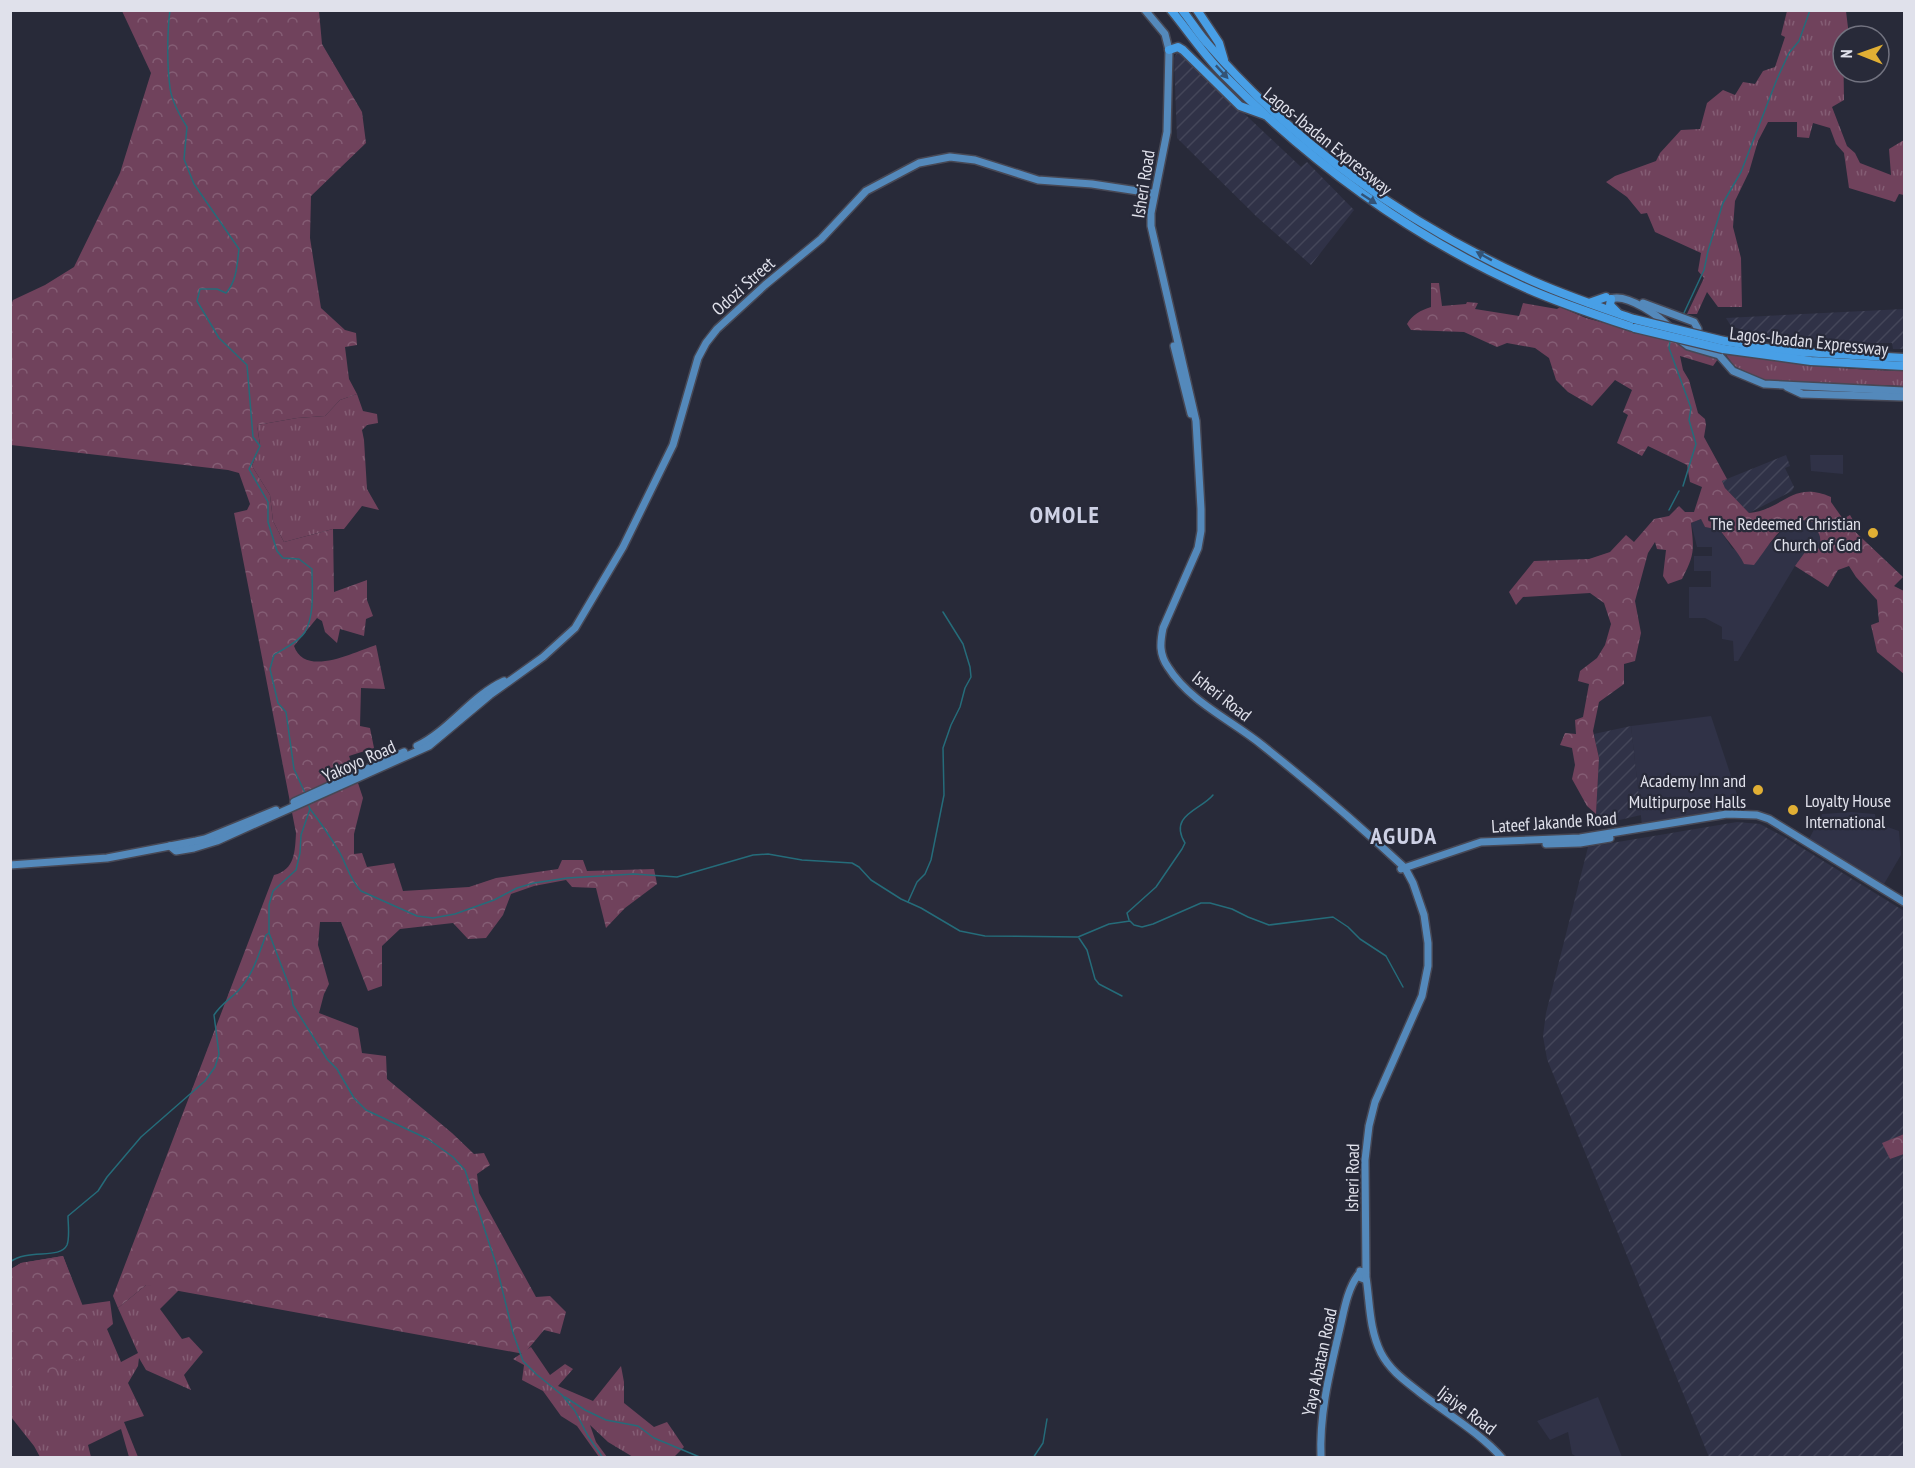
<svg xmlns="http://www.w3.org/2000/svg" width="1915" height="1468" font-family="'PT Sans Narrow',sans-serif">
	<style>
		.built { fill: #303247 }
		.industrial { fill: url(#industrial-furrows) }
		.grass { fill: url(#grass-tufts) }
		.forest { fill: url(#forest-crowns) }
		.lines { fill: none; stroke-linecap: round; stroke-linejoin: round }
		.stream { stroke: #256c7a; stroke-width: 1.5 }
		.major-casing { stroke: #474855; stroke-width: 10 }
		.highway-casing { stroke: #474855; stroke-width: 11 }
		.major { stroke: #5489bb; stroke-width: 7 }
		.highway { stroke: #489fe6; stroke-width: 8 }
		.highway-bridge-casing { stroke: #474855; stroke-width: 11; stroke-linecap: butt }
		.highway-bridge { stroke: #489fe6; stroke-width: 8 }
		.oneway { fill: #335376 }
		.poi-dot { fill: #e1af34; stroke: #282a39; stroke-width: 2 }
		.labels { text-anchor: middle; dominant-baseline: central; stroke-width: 4.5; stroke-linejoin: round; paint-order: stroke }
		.street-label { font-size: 18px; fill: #e0e1eb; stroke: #282a39 }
		.poi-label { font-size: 18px; fill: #e0e1eb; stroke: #282a39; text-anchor: end }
		.district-label { font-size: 24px; font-weight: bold; letter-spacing: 1.5px; fill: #ced1e5; stroke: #282a39 }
	</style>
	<defs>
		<pattern id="industrial-furrows" width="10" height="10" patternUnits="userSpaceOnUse" patternTransform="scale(1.5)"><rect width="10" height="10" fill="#303247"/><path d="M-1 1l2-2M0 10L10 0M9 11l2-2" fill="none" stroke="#444659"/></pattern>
		<pattern id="grass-tufts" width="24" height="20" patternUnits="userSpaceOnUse" patternTransform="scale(1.5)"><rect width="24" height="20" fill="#70425c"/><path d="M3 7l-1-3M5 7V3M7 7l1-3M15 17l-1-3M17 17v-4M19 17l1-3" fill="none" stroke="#845d74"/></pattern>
		<pattern id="forest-crowns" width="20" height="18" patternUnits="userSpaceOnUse" patternTransform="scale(1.5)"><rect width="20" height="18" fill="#70425c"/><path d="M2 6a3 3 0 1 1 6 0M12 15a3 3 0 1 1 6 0" fill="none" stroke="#845d74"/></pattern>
	</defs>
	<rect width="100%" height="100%" fill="#282a39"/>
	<g class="built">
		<polygon points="1810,455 1843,455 1843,474 1811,471"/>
		<polygon points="1804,518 1815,523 1820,537 1821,550 1795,566 1738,661 1734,661 1733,641 1722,639 1722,627 1705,618 1689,618 1689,587 1711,587 1711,571 1694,571 1694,556 1712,556 1712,547 1697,547 1691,523 1701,519 1705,527 1720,530 1732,548 1738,551 1744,564 1773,541 1790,521"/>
		<polygon points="1711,716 1742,809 1642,826 1631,726"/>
		<polygon points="1851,812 1875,814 1876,823 1899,831 1901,855 1884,884 1809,839 1822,814"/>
		<polygon points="1598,1397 1622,1457 1577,1457 1572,1454 1568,1432 1550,1440 1537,1421"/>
	</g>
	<g class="industrial">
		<polygon points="1178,51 1301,167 1307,162 1354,210 1311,265 1257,217 1177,138 1174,58"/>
		<polygon points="1904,309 1904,349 1893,349 1892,343 1850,343 1781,339 1778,335 1763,337 1731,326 1726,318"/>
		<polygon points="1786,455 1790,466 1785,468 1794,487 1792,491 1749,513 1725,488 1722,481"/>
		<polygon points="1631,726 1641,815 1602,824 1596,814 1599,758 1594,734"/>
		<polygon points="1737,822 1760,824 1786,838 1904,911 1904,1134 1883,1143 1890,1159 1904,1154 1904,1457 1709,1457 1547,1059 1543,1036 1546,1013 1588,847"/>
	</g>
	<g class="grass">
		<polygon points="1787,11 1846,11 1849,36 1843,36 1844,100 1832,107 1847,146 1855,153 1860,163 1891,175 1889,149 1904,140 1904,195 1899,194 1895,202 1849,188 1844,153 1836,144 1830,128 1813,123 1809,138 1797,137 1797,122 1768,122 1758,141 1749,172 1735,201 1733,227 1741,258 1742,307 1718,307 1707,292 1697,314 1687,314 1704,278 1698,271 1701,253 1655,232 1647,213 1641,214 1627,197 1606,182 1615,176 1656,161 1660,153 1681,130 1700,129 1707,103 1723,90 1735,95 1743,82 1755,84 1763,71 1775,67 1785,37 1781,35"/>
		<path d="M1724,352C1784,364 1844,370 1904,371V386L1765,381L1734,366Z"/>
		<polygon points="357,394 363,411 377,414 378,423 367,425 362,430 364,440 367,489 379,510 362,506 344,529 333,529 284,542 273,521 270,495 252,466 260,445 257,425 297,418 325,416 340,400"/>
		<polygon points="63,1256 81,1305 110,1301 113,1324 107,1329 121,1362 138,1353 118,1308 146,1285 183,1286 160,1309 182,1339 189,1337 203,1352 184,1375 191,1390 146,1370 139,1358 138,1366 128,1383 144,1416 124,1422 138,1457 129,1457 121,1429 88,1445 91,1457 40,1457 34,1446 11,1417 11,1269 21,1263"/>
		<polygon points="531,1347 550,1375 565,1364 573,1369 558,1386 593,1401 621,1366 624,1382 624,1403 654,1427 667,1422 684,1447 674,1457 633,1457 608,1442 590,1425 596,1442 607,1457 599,1457 577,1426 561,1416 543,1391 522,1380 524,1365 513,1359"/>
	</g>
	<g class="forest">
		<path d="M122,11H319L322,44L362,112L366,143L311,196L310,238L321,308L345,330L356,333L357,345L345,347L349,379L357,394L340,400L325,416L297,418L257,425L260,445L252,466L270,495L273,521L284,542L333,529L334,592L367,580V600L373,616L366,619L364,636L340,629L337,643L325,632L322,621L317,618L294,646C305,678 354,652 376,645L385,689L361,688L360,726L370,728L374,748L349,756L363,798L354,834V854L362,853L367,867L394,863L403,891L469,887L496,878L558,869L562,860H583L587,871L654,869L657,884L625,908L606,928L596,888L572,887L566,880L534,886L511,894L503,915L486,938L468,939L453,923L400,929L382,946V986L368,991L341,922H320L318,945L329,984L324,994L319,1013L358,1028L362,1053L386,1056L387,1079L452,1133L474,1154L484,1153L490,1165L477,1174L479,1193L536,1297L550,1296L566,1312L560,1334L544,1330L524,1354L146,1285L118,1308L113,1296L274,875C295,870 295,851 296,833L234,513L247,510L250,504L239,473L228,470L11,445V305L13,300L45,285L74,267L120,173L151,73Z"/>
		<path d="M1431,283H1439L1442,306L1466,304L1467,302L1478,303L1475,309L1519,316L1523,303L1557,309L1560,307L1586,318L1678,343L1683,347L1717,357L1718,359L1713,366L1680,356L1683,370L1689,380L1698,413L1705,419L1706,425L1704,437L1727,479L1722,481L1725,488L1749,513C1783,510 1792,480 1831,497V502L1843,519L1850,515L1854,522L1848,525L1903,577L1894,586L1904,591V674L1877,652L1871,625L1879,622L1877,600L1856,577L1849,566L1838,570L1828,587L1795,566L1811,544L1821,550L1820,537L1815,523C1786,510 1770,545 1754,565L1744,564C1738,551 1728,542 1720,530L1705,527L1701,519L1691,523C1694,550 1695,554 1682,579L1668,584L1663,576L1666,550L1657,549L1655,542L1648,553L1635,601L1641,633L1635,661L1624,664V684L1599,702L1593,731L1599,758L1596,814L1587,806L1572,779L1575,765L1572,748L1560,745L1565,733L1576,734L1575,720L1583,717L1589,684L1578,681L1580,671L1597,658L1605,645L1611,624L1604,603L1590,593L1523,597L1516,605L1509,592L1534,561L1589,559L1610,552L1626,535L1634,542L1654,519L1669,516L1679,506L1685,512H1694L1702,487L1690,482L1687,465L1648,446L1642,456L1617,443L1628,415L1623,412L1632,390L1615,380L1592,406L1568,392L1556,380L1549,358L1535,348L1507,343L1497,347L1464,332L1411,330L1407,324C1412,315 1421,310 1431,307Z"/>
		<polygon points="1904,1134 1904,1154 1890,1159 1882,1143"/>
		<polygon points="63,1256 88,1319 95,1350 43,1379 27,1360 11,1378 11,1269 21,1263"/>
	</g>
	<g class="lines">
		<g class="stream">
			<path d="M170,10C167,33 167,65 170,88C172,102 180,116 187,127L184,159L194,184L239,249C237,264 237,281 226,293L217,289H200L197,301L219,338L247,365L253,437L260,446L249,469L268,502V522L277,551L283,558L299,559L312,569C312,589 315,614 305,632C299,642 283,649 274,655L270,669L278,703L286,712L294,769L305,793"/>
			<polyline points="1683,315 1704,270 1708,251 1723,203 1741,172 1777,79 1789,53 1799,41 1810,10"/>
			<polyline points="1670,341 1669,348 1691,408 1689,420 1696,444 1683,486"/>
			<polyline points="1669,510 1679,491"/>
			<path d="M310,809C321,823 331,838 340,853C347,866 350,880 361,891L417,916L433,918L455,914L494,900L517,888L534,883L567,878L634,874L677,877L753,855L768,854L802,860L852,863L859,867L871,880L901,899L921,908L960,931L985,936L1078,937L1109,924L1130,921L1134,925L1142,927L1153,924L1201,903H1210L1232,909L1248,917L1269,925L1333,917L1348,927L1360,939L1386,956L1403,987"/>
			<polyline points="908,902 917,882 925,874 931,860 944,795 943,748 951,725 960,707 965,688 971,677 970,667 963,644 943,612"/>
			<path d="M1129,920L1127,913L1156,887L1182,849L1185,843C1168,815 1201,810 1213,795"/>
			<polyline points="269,933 291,991 293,1005 327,1059 337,1069 354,1098 366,1110 428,1139 453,1157 465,1170 496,1264 513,1333 523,1361 536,1374 562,1395 575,1411 588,1436 603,1458"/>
			<polyline points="1079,938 1087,950 1095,979 1099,984 1122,996"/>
			<path d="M10,1262C28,1248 60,1260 67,1245C70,1237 68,1224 68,1216L98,1191L107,1177L141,1137L205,1081L215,1067L219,1054L214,1015C221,1004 229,1000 238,991C253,975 258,956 266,935L269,933V905L273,891L296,870L300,853L301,835L310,809L308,804"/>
			<polyline points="565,1397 585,1410 606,1420 638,1426 654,1438 702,1458"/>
			<polyline points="1033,1458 1043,1443 1047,1419"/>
		</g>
		<g class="major-casing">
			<g id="major">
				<path d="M1145,10L1165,34L1169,50L1167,132L1151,213V226L1196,421L1201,509V531L1198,548L1163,628C1160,643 1159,654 1168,667C1190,702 1231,720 1262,745C1311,784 1359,825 1405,868L1413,883L1424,915L1428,943V966L1422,996L1375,1102L1369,1126L1365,1160L1366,1275L1364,1279L1359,1277L1360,1271L1366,1273"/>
				<path d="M1611,299C1627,293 1661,317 1671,329"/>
				<polyline points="1643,303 1694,322 1698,329 1695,339"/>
				<polyline points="1680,340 1688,346 1719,355 1733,371 1764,384 1904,391"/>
				<polyline points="1174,346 1191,414"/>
				<polyline points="1787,387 1802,394 1904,397"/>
				<path d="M417,746C450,730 471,696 504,681"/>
				<polyline points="294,802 404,752"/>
				<polyline points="1546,844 1580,843 1610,838"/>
				<polyline points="170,846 176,851 194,848 217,841 429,746 490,695 543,657 575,628 623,547 673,445 698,358 706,343 717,329 765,285 821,239 866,191 919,163 950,157 975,160 1038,180 1092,184 1151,193"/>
				<polyline points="10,865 107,858 196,841 205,839 276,810"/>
				<polyline points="1401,869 1481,842 1580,838 1727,814 1757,815 1769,819 1904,902"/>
				<path d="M1366,1277C1370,1303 1369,1329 1381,1353C1391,1372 1407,1382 1423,1395C1449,1415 1480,1433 1502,1458"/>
				<path d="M1321,1458C1319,1413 1330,1371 1340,1328C1344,1311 1347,1290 1358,1275"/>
			</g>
		</g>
		<g class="highway-casing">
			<g id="highway">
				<path d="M1171,10C1189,32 1204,55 1223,74C1311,163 1413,238 1528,289C1562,304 1599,316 1635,328"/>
				<path d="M1182,10C1191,21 1198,33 1207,43C1293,143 1404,222 1524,277C1560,294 1597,306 1634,319"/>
				<polyline points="1197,10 1219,43 1224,60"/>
				<polyline points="1169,50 1178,47 1183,50 1240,106 1265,115"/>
				<polyline points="1611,299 1610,305 1617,312"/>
				<polyline points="1589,303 1606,297"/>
				<polyline points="1724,341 1785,351 1904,358"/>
				<polyline points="1723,349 1811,361 1904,366"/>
			</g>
		</g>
		<use href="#major" class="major"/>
		<use href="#highway" class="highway"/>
		<g class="highway-bridge-casing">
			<g id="highway-bridge">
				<polyline points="1634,319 1724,341"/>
				<polyline points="1635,328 1723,349"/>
			</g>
		</g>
		<use href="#highway-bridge" class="highway-bridge"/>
	</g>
	<defs><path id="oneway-solid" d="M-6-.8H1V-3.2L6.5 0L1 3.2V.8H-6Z" transform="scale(1.5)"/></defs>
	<g class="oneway">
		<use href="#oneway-solid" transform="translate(1222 72) rotate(47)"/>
		<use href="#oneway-solid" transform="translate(1369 199) rotate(33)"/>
		<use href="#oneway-solid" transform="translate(1484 256) rotate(-151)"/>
	</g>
	<g class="poi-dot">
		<circle cx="1873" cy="533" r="6"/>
		<circle cx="1758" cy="790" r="6"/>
		<circle cx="1793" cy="810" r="6"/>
	</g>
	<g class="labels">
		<g class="street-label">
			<text transform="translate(1328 141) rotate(39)">Lagos-Ibadan Expressway</text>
			<text transform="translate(1143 184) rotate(-81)">Isheri Road</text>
			<text transform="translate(743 286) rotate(-42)">Odozi Street</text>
			<text transform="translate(1809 341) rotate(6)">Lagos-Ibadan Expressway</text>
			<text transform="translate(1222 696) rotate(38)">Isheri Road</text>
			<text transform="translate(359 761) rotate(-24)">Yakoyo Road</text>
			<text transform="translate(1554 822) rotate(-4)">Lateef Jakande Road</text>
			<text transform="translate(1352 1178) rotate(-89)">Isheri Road</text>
			<text transform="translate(1319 1362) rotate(-78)">Yaya Abatan Road</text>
			<text transform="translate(1467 1410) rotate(37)">Ijaiye Road</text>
		</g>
		<g class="poi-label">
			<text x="1861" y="523">The Redeemed Christian<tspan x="1861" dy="21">Church of God</tspan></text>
			<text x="1746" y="780">Academy Inn and<tspan x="1746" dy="21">Multipurpose Halls</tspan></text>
			<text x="1805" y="800" text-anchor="start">Loyalty House<tspan x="1805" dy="21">International</tspan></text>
		</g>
		<g class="district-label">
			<text x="1065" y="514">OMOLE</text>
			<text x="1404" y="835">AGUDA</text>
		</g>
	</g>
	<rect width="1915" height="1468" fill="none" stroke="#e0e1eb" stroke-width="24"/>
	<g transform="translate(1861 54) rotate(271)"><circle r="28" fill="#282a39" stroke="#727380" stroke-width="1.5"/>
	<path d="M0-4.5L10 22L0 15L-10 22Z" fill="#e1af34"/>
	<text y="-9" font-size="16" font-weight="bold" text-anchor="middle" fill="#e0e1eb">N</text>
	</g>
</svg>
